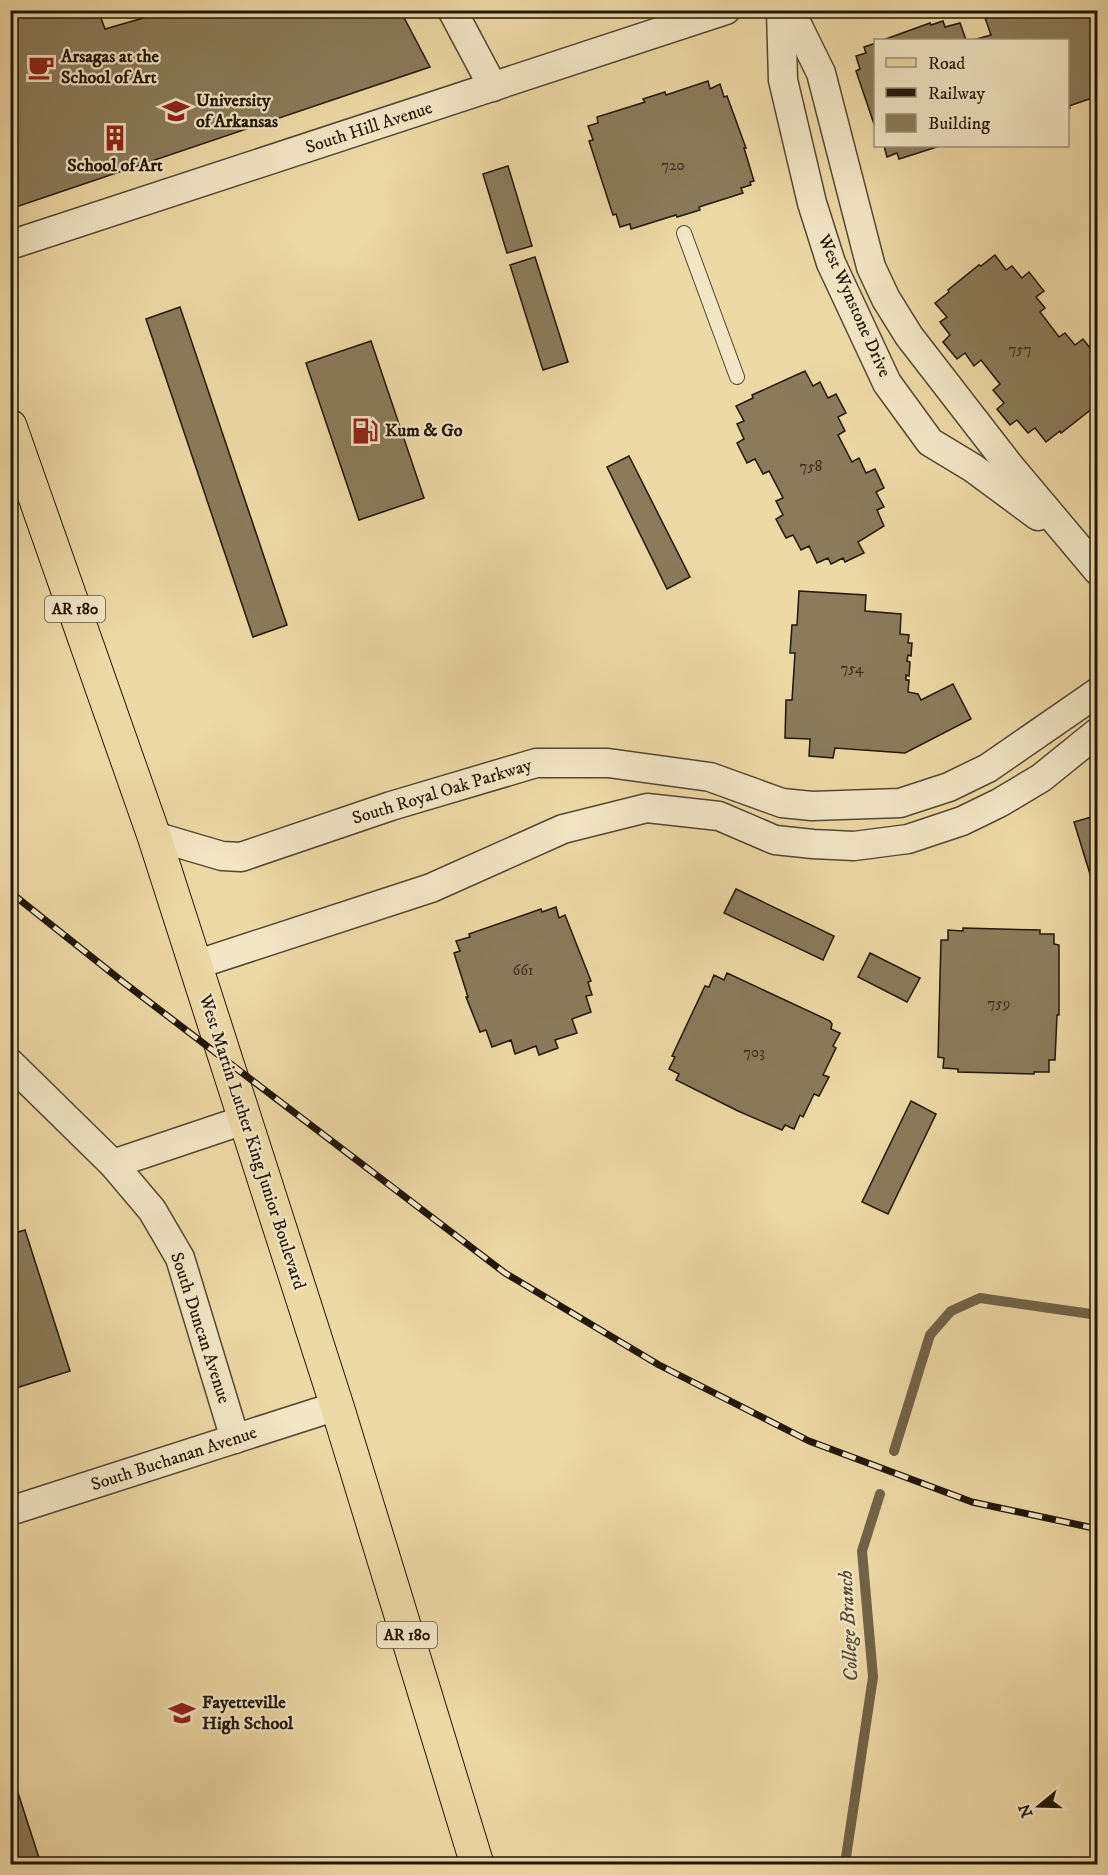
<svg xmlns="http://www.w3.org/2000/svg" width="1108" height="1875" font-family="'IM FELL DW Pica',serif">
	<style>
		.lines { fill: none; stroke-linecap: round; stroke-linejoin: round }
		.stream { stroke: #726346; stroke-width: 10 }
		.building { fill: #8b7b5a; stroke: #211608; stroke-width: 1.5 }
		.lane-casing { stroke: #544730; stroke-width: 16 }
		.street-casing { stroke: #544730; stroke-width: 31 }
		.primary-casing { stroke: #211608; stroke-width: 35 }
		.lane { stroke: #f3e6c5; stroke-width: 14 }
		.street { stroke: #f3e6c5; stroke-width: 28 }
		.primary { stroke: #edd9a6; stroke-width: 33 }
		.rail-casing { stroke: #211608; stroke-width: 7 }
		.rail { stroke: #f3e6c5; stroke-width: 4.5; stroke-dasharray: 14; stroke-linecap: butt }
		.labels { text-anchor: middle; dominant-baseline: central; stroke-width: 4.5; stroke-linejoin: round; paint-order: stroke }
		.number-label { font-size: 15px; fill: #3c2f1c }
		.shield { fill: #f3e6c5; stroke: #605441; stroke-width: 1.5 }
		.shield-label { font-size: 16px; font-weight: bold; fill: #211608 }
		.poi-label { font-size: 18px; font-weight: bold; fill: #211608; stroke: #f3e6c5; text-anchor: start }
		.street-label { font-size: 18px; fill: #211608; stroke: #f3e6c5 }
		.water-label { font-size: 20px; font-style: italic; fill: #574a32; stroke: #f3e6c5 }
	</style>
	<rect width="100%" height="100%" fill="#edd9a6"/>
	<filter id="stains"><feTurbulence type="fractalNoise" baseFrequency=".00333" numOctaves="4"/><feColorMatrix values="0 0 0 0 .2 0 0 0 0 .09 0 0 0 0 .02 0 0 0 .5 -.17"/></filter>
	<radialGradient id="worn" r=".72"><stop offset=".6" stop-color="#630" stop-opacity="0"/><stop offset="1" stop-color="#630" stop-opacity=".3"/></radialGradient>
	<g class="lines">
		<g class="stream">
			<polyline points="894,1451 930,1335 951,1311 980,1298 1098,1315"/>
			<polyline points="845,1864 873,1677 862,1551 880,1494"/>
		</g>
	</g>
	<g class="building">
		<polygon points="10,10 98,10 105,29 171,10 400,10 430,67 10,209"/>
		<polygon points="999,10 1098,10 1098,96 1069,106 1070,108 1068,108 1068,40 973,40 991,35 984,15"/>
		<polygon points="943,21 945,27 960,23 966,40 883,40 930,23 931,25"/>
		<polygon points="876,43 876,130 856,71 860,69 856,56 866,53 864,47"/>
		<polygon points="708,81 710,89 720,84 724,97 727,96 746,148 744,148 754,181 750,182 751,185 741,188 743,193 699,207 700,210 677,217 676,215 631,229 630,224 620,227 616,214 613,215 589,141 593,140 588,126 598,123 597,117 645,102 643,99 665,92 666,95"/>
		<polygon points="884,146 940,146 899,159 897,153 887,157"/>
		<polygon points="508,166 532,246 507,253 483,174"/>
		<polygon points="995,255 1006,270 1012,266 1022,278 1029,272 1044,291 1036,297 1045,308 1040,312 1059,337 1065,333 1075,345 1083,339 1097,357 1090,363 1098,373 1098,377 1093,380 1098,386 1098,401 1092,405 1093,408 1061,433 1060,431 1046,442 1035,428 1028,433 1017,420 1010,425 997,409 1004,403 993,390 1000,384 981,360 974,366 965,353 957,359 943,342 950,335 940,322 947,317 935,303 949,292 948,290 979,265 981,266"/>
		<polygon points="535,257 568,362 543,370 510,265"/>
		<polygon points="180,307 287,625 253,637 146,319"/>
		<polygon points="371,341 424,498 359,520 306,363"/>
		<polygon points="805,371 813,386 820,382 828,398 836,394 846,413 838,417 845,431 838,435 852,462 859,458 866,473 875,469 884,488 876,492 884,507 877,510 884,526 858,542 864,553 845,562 843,558 831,564 828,558 817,563 809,546 801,550 793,535 786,538 776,519 783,515 776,501 783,498 769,471 763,474 755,459 747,463 737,443 744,439 737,424 744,421 736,406 753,398 752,395"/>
		<polygon points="629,456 690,577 667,589 607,467"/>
		<polygon points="799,591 866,595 865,611 901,614 900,634 909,635 908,643 912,643 911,656 908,655 907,661 910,662 909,676 906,675 906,680 909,680 908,692 918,694 921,700 953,684 971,719 905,753 835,748 833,758 809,756 810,739 785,738 786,700 792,700 795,653 790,653 792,625 797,625"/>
		<polygon points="1098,815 1098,900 1074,822"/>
		<polygon points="736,889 834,936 823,960 724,913"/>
		<polygon points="556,907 559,918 565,915 591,981 588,982 592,995 586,996 591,1012 572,1019 577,1033 555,1040 558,1048 539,1055 536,1046 515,1054 511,1040 492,1047 486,1030 480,1032 466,997 468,997 454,953 460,951 456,941 470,937 469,934 541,909 542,912"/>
		<polygon points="963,928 1040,930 1040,934 1054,934 1054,944 1059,945 1059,1015 1057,1015 1055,1060 1049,1060 1049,1072 1034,1072 1034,1074 958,1072 958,1069 943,1068 944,1058 938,1057 941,940 948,940 948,930 963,931"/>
		<polygon points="870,953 920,978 907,1002 858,977"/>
		<polygon points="727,973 830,1021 832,1024 831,1029 840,1033 833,1046 836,1048 823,1075 829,1077 819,1096 814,1094 803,1117 800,1115 794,1129 785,1125 782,1130 738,1111 676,1080 679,1074 669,1069 675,1057 672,1056 705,986 709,987 714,975 724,980"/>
		<polygon points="911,1101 936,1114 888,1214 862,1202"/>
		<polygon points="25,1230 70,1371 10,1390 10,1231 11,1234"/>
		<polygon points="10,1768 41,1864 10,1864"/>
	</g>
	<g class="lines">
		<g class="lane-casing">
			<polyline id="lane" points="684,233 737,377"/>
		</g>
		<g class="street-casing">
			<g id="street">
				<polyline points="452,10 493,87"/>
				<polyline points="781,10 783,80 812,203 831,263 887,383 930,442 973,468 1038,516"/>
				<polyline points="790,10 821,73 871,267 886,299 909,336 1008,464 1098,571"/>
				<polyline points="10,245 726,10"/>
				<polyline points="154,836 222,856 241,857 391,806 536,763 608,763 710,777 782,803 812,806 900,803 949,787 988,768 1098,692"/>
				<polyline points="195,965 431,888 563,829 647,808 719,816 775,840 813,844 854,846 908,839 962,821 999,803 1041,778 1098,732"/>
				<polyline points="10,1063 113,1164 152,1210 180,1258 235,1439"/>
				<polyline points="113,1164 244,1120"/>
				<polyline points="10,1511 337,1406"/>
			</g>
		</g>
		<g class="primary-casing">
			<polyline id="primary" points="10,426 154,836 337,1406 477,1864"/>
		</g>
		<use href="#lane" class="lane"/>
		<use href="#street" class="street"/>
		<use href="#primary" class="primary"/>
		<g class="rail-casing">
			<polyline id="rail" points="10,892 123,982 505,1273 659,1365 809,1441 972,1502 1098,1529"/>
		</g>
		<use href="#rail" class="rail"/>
	</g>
	<defs>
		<g id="cafe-bare" transform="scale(2.07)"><path d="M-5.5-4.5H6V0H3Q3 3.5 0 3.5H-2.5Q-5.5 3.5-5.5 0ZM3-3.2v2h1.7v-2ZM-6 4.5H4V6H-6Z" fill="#8f2418" stroke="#f3e6c5" stroke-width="2.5" paint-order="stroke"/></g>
		<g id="university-bare" transform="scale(2.07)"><path d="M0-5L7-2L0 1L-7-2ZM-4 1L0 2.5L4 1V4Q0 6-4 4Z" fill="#8f2418" stroke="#f3e6c5" stroke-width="2.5" paint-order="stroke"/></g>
		<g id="building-bare" transform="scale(2.07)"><path d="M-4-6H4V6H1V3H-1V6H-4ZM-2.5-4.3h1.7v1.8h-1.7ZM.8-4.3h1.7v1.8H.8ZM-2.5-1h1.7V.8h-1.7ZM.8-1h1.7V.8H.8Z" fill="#8f2418" stroke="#f3e6c5" stroke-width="2.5" paint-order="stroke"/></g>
		<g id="fuel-bare" transform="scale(2.07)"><path d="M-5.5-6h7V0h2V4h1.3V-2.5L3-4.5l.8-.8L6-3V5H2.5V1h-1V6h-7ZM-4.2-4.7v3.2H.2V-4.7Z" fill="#8f2418" stroke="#f3e6c5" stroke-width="2.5" paint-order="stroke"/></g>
		<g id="school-bare" transform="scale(2.07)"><path d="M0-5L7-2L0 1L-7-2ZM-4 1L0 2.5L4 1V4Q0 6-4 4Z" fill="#8f2418" stroke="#f3e6c5" stroke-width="2.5" paint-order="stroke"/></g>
	</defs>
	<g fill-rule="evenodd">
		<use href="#cafe-bare" x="41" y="67"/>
		<use href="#university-bare" x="176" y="111"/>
		<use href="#building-bare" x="115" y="138"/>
		<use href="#fuel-bare" x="365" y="431"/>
		<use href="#school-bare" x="182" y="1713"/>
	</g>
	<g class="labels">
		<g class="number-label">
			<text x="673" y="165">720</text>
			<text x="1020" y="349">757</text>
			<text x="811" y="466">758</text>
			<text x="852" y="668">754</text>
			<text x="523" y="970">661</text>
			<text x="999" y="1003">759</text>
			<text x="754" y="1052">703</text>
		</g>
		<g class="shield">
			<rect x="45" y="596" width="60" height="26" rx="4.5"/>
			<rect x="377" y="1622" width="60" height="26" rx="4.5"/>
		</g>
		<g class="shield-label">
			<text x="75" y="609">AR 180</text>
			<text x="407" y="1635">AR 180</text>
		</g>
		<g class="poi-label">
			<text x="61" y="57">Arsagas at the<tspan x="61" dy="21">School of Art</tspan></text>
			<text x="196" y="101">University<tspan x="196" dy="21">of Arkansas</tspan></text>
			<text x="115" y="166" text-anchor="middle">School of Art</text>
			<text x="385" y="431">Kum &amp; Go</text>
			<text x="202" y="1703">Fayetteville<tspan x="202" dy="21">High School</tspan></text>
		</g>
		<g class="street-label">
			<text transform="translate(369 128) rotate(-18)">South Hill Avenue</text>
			<text transform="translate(854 306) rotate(66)">West Wynstone Drive</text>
			<text transform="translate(442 792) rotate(-17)">South Royal Oak Parkway</text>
			<text transform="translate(252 1142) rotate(72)">West Martin Luther King Junior Boulevard</text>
			<text transform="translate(200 1328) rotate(72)">South Duncan Avenue</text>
			<text transform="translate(174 1459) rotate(-18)">South Buchanan Avenue</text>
		</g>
		<g class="water-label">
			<text transform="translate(849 1626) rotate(-93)">College Branch</text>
		</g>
	</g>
	<rect width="1108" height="1875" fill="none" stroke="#edd9a6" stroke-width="36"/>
	<rect x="12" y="12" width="1084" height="1851" fill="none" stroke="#211608" stroke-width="3"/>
	<rect x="18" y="18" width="1072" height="1839" fill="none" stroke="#211608" stroke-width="1.5"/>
	<rect x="874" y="39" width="195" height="108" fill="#f3e6c5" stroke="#9f9379" stroke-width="1.5"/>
	<rect x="886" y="58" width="30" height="9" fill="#edd9a6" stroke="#9f9379" stroke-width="1.5"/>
	<text x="928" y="69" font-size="18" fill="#211608">Road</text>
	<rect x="886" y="88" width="30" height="9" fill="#211608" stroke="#9f9379" stroke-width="1.5"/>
	<text x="928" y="99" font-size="18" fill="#211608">Railway</text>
	<rect x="886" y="114" width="30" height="18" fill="#8b7b5a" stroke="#9f9379" stroke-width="1.5"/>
	<text x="928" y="129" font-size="18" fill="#211608">Building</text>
	<g transform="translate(1039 1806) rotate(251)" stroke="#f3e6c5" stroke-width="4.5" paint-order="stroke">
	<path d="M0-4.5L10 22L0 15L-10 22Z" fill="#211608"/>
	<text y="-9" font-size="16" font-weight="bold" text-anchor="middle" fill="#211608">N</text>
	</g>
	<rect width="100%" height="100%" filter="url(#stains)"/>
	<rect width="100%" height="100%" fill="url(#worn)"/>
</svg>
